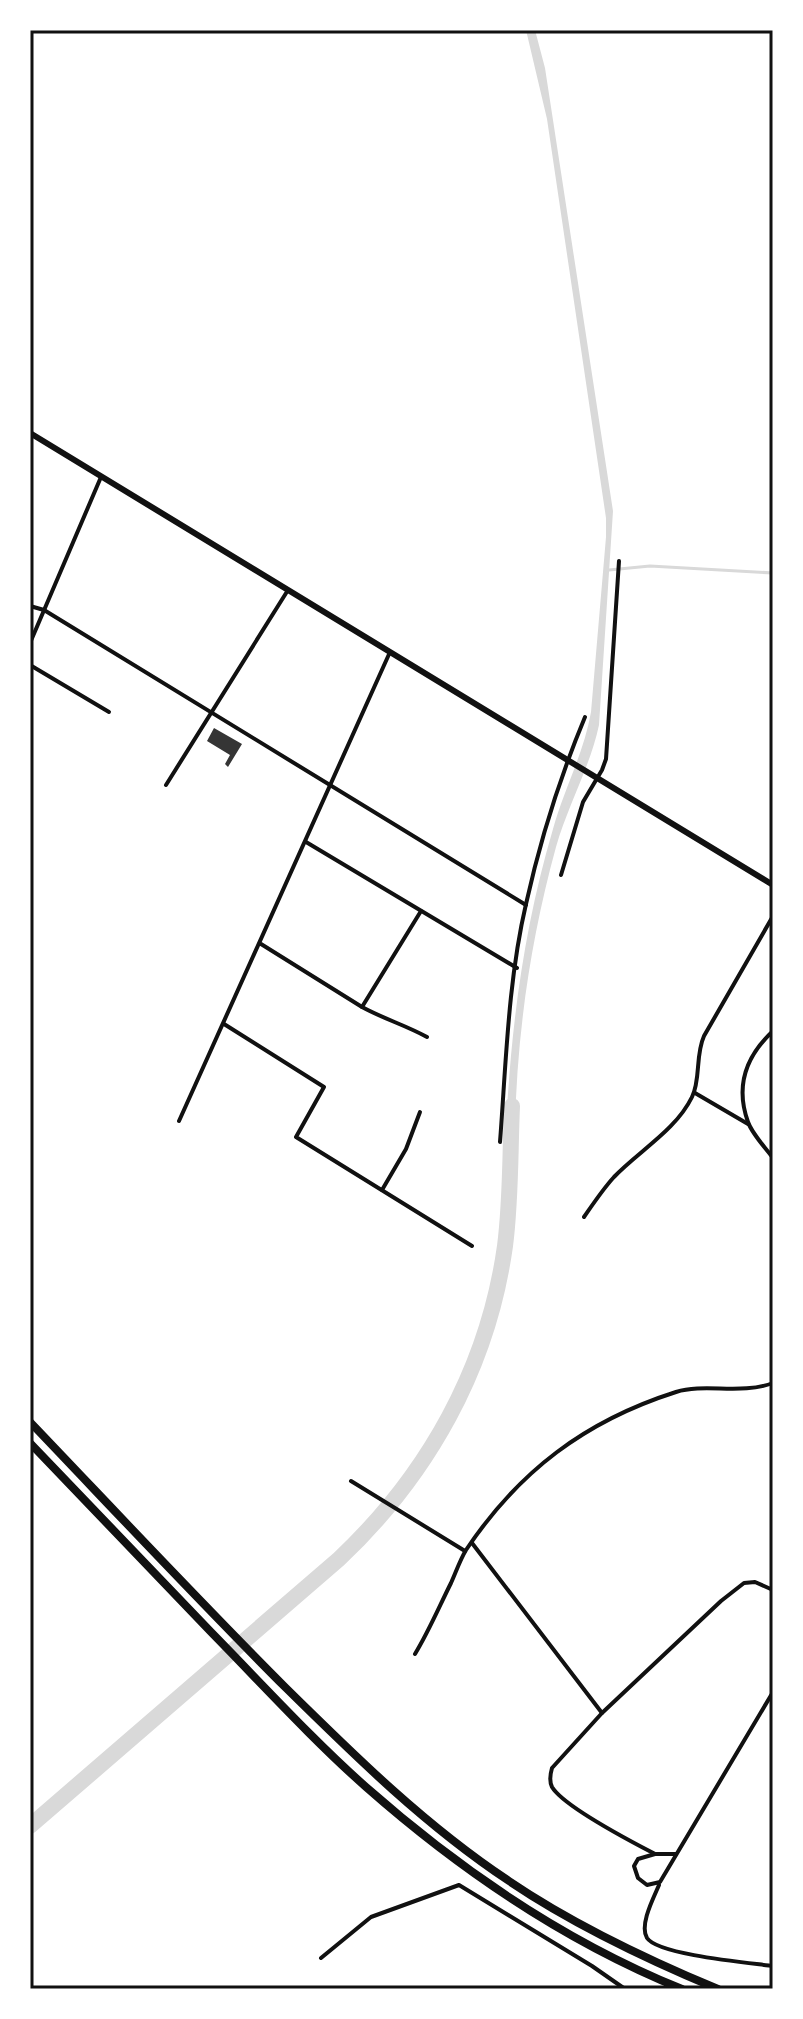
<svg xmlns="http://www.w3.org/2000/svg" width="803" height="2019" font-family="Karla,sans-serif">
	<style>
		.water { fill: #d9d9d9 }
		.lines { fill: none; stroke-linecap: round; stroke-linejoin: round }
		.stream { stroke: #d9d9d9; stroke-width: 3 }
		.river { stroke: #d9d9d9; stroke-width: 16 }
		.building { fill: #353535 }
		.minor { stroke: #111; stroke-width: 4 }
		.tertiary { stroke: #111; stroke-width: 6 }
		.motorway { stroke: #111; stroke-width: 8 }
		.neatline { fill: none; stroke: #111; stroke-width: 3 }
	</style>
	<rect width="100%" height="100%" fill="#fff"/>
	<path class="water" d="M526,30H535L545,68L613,511L599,725C590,767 568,805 556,847C531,938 517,1032 515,1127H506C511,1026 524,927 553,829C564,789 584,753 591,712L606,537V518L547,119Z"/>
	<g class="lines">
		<polyline class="stream" points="609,570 650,566 773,573"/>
		<path class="river" d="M30,1826L339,1559C428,1475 488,1368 505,1246C511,1200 510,1152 512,1106"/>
	</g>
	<polygon class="building" points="214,728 242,744 228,767 225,764 230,755 207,741"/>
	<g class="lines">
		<g class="minor">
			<polyline points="30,606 44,610 526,905"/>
			<polyline points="30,643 101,477"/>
			<polyline points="30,665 109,712"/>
			<polyline points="166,785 288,590"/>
			<polyline points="306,842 517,968"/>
			<polyline points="561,875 583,802 602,770 606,759 619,561"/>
			<polyline points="261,944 362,1007 421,911"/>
			<path d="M362,1007C384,1019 405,1025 427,1037"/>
			<polyline points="224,1024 324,1087 296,1137 472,1246"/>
			<path d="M773,1031C746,1056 735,1086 748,1122C752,1134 765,1147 773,1158"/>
			<polyline points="695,1093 748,1124"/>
			<polyline points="179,1121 390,652"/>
			<path d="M500,1142C506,1064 508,981 526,904C540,841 560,777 585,717"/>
			<polyline points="382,1190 406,1149 420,1112"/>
			<path d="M584,1217C593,1204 603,1189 614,1177C639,1151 676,1130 692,1097C701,1079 695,1056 704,1036L773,916"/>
			<polyline points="351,1481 465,1551"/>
			<polyline points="472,1543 602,1713"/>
			<path d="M415,1654C429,1631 439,1607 451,1583C456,1572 460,1560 466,1550C519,1471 585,1421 676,1392C705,1383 741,1395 773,1383"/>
			<path d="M655,1854C632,1842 564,1807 552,1787C549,1781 550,1775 552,1768L602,1713L721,1601L744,1583L755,1582L773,1590"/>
			<polyline points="675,1854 655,1854 638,1859 634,1866 638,1878 647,1885 660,1882 773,1692"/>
			<path d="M659,1885C654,1897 639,1925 647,1938C658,1955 751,1963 773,1966"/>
			<polyline points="321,1958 371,1917 459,1885 592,1966 625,1989"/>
		</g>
		<polyline class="tertiary" points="30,433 773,885"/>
		<g class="motorway">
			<path d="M30,1422C115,1511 199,1601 286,1688C356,1757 426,1826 509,1881C574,1925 646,1959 718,1989"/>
			<path d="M30,1443C90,1506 151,1569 211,1632C262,1684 312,1739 366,1787C459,1869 566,1942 682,1989"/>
		</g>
	</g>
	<rect width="803" height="2019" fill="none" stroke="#ffffff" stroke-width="64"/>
	<rect x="32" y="32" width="739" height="1955" class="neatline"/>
</svg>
